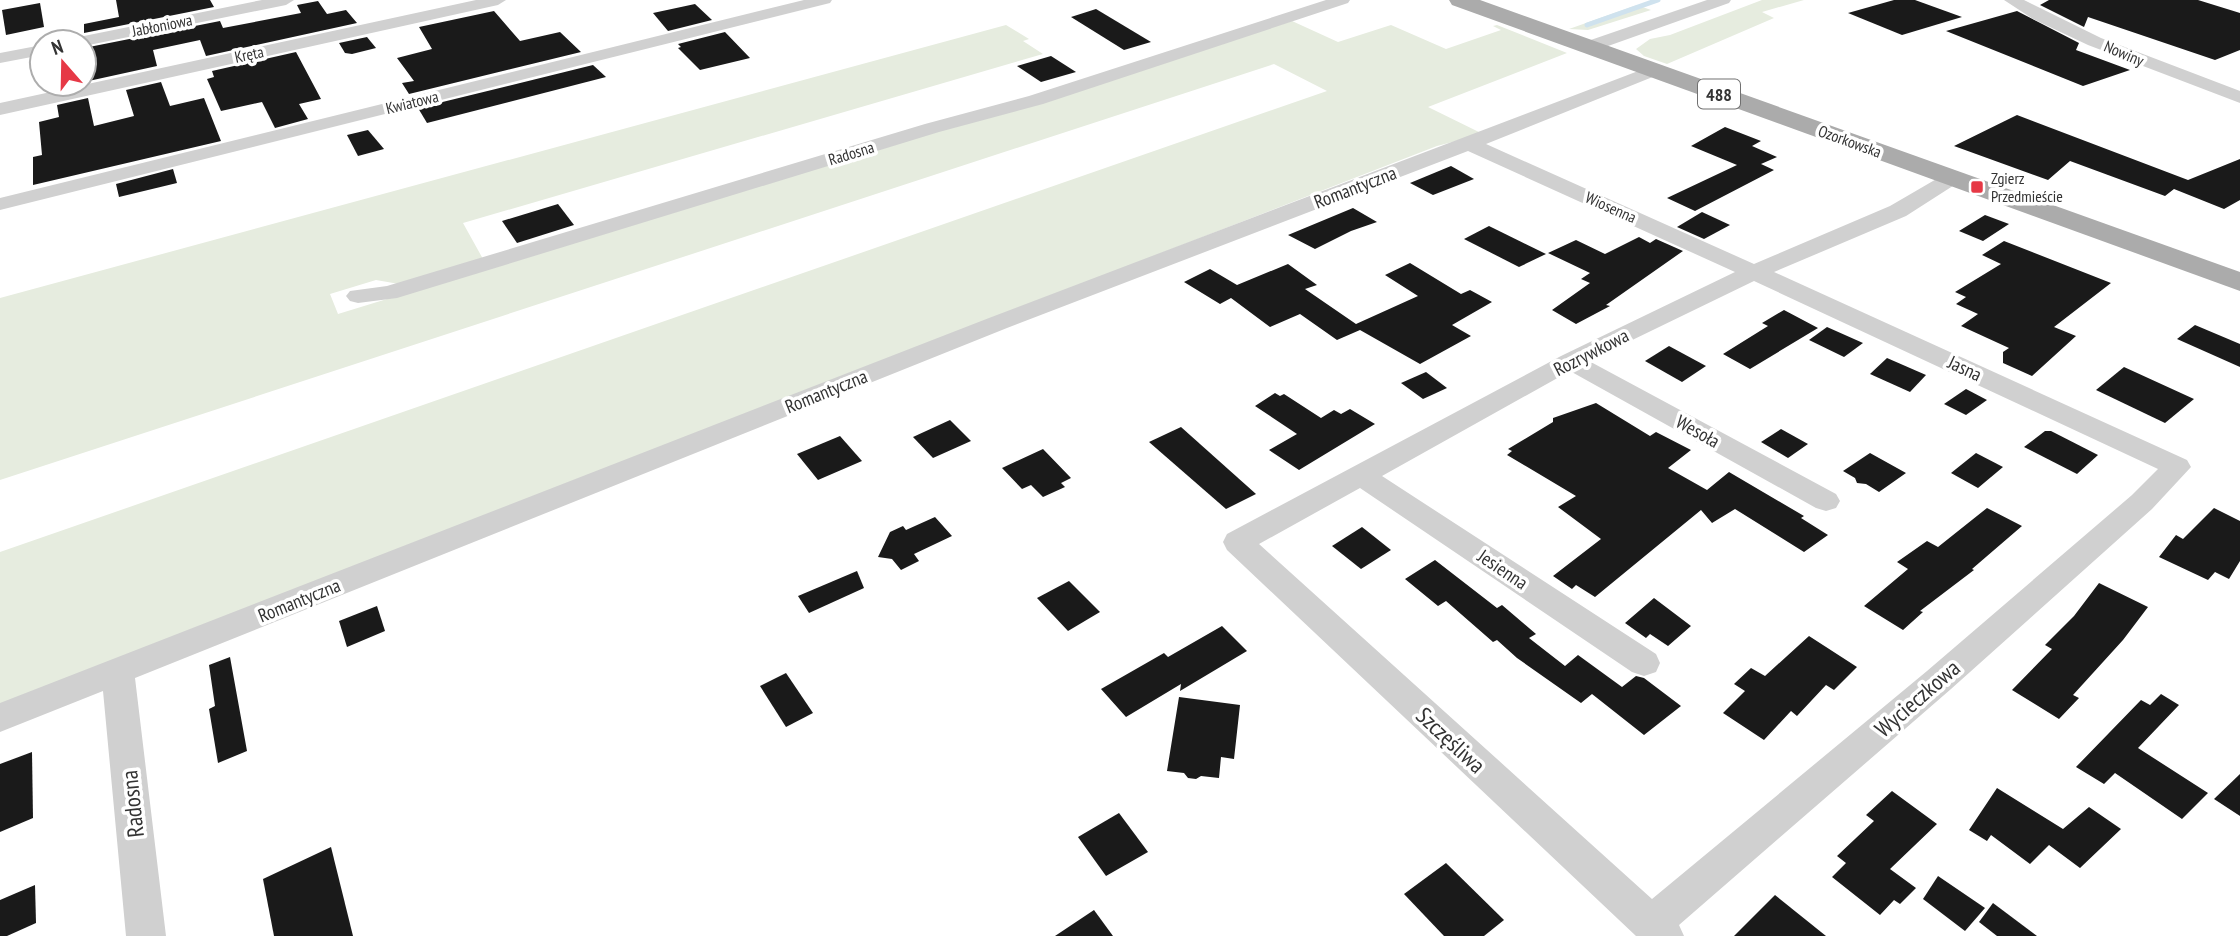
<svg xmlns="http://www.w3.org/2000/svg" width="2240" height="936" font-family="'PT Sans Narrow',sans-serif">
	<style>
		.green { fill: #e6ecdf }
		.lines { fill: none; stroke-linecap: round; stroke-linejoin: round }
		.stream { stroke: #cfe2ee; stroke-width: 5 }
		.building { fill: #1a1a1a }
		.minor { fill: #d0d0d0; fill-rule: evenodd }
		.major { fill: #ababab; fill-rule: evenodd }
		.poi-dot { fill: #e63946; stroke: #fff; stroke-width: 2.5 }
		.labels { text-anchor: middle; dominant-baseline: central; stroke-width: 7; stroke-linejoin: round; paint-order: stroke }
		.far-street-label { font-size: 16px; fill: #333; stroke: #fff }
		.far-poi-label { font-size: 16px; fill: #333; stroke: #fff; text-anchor: start }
		.shield { fill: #fff; stroke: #707070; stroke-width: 2 }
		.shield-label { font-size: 18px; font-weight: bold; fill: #333 }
		.street-label { font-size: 19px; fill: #333; stroke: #fff }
		.near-street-label { font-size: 23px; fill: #333; stroke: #fff }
	</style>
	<rect width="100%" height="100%" fill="#fff"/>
	<g class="green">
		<polygon points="1762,0 1804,0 1762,12 1774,18 1667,64 1644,56 1636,49 1650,39 1670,35"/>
		<polygon points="1637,5 1651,10 1588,30 1569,29"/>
		<polygon points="1292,21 1338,42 1391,25 1446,49 1501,30 1493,26 1497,25 1567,53 1428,107 1483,134 1437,146 0,704 0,552 1327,91 1274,64 0,480 0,298 1006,25 1029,39 1023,41 1043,54 463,223 483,259 399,284 376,280 330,294 338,314"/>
	</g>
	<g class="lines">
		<polyline class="stream" points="1587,25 1658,0"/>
	</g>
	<g class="building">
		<polygon points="116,0 210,0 214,7 84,33 84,24 119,17"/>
		<polygon points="1894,0 1915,0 1962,17 1902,35 1848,13"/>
		<polygon points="2049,0 2198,0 2240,13 2240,50 2215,60 2088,17 2084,27 2040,5"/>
		<polygon points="318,1 327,14 346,10 357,23 206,56 200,40 153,50 157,66 84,82 84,48 220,21 223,28 301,13 297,5"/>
		<polygon points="40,3 44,27 6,35 2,10"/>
		<polygon points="695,4 712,20 668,31 653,13"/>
		<polygon points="1096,9 1151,42 1124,50 1071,17"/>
		<polygon points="494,11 520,41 560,32 581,52 409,94 402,83 414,81 397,58 432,49 419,27"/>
		<polygon points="2017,11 2079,43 2076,50 2130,70 2083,86 1946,31"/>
		<polygon points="725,32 750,58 700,70 678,48 681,47 678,44"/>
		<polygon points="367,37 376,48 352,54 345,53 339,43"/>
		<polygon points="296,52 321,99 299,104 308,119 275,128 262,102 221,111 207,79 214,77 212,71"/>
		<polygon points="1051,56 1076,72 1041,82 1017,66"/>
		<polygon points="593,65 606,77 427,123 418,108"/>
		<polygon points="161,82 170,106 204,98 221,141 33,185 33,157 42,155 39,122 59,117 57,105 88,98 94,126 134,116 126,90"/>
		<polygon points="2017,115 2188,180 2240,159 2240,200 2224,209 2174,189 2165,196 2070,161 2048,180 1954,146"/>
		<polygon points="1725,127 1761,141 1752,146 1777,157 1761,164 1774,170 1695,211 1667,198 1737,165 1691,146"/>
		<polygon points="368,130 384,149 358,156 347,135"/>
		<polygon points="1451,166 1474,179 1433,195 1410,183"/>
		<polygon points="173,169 177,183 119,197 116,184"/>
		<polygon points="558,204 574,225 517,243 502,221"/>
		<polygon points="1353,208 1377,222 1351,231 1315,249 1288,235"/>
		<polygon points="1702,212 1730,225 1704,239 1677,227"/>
		<polygon points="1985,215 2009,224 1983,241 1959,231"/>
		<polygon points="1489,226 1546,254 1519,267 1464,239"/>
		<polygon points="1639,237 1650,243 1656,239 1683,251 1606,305 1610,306 1576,324 1552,310 1590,283 1581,279 1590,273 1548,253 1576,240 1605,254"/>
		<polygon points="2004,241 2111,283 2054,327 2076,336 2032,376 2003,363 2003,352 2009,348 1961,326 1978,314 1956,304 1966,297 1955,292 2001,264 1982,255"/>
		<polygon points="1410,263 1461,294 1470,290 1492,302 1452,325 1471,336 1420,364 1360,330 1337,340 1300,314 1270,327 1231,298 1220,304 1184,282 1210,269 1237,285 1288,264 1317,285 1305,289 1356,324 1418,296 1385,275"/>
		<polygon points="1784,310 1818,328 1750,369 1723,354 1768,326 1762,323"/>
		<polygon points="2195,325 2240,344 2240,367 2177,339"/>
		<polygon points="1827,327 1863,343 1844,357 1809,340"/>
		<polygon points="1669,346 1706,366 1682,382 1645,361"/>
		<polygon points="1887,358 1926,375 1910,392 1870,374"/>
		<polygon points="2124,367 2194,399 2165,423 2096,390"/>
		<polygon points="1426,372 1447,388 1423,399 1401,383"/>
		<polygon points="1966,389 1987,400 1966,415 1944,404"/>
		<polygon points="1275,393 1280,396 1284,394 1321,418 1334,410 1341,414 1350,409 1375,424 1299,470 1269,450 1297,434 1255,406"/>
		<polygon points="1596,403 1650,436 1656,432 1691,450 1668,468 1707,490 1729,472 1804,516 1801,518 1828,535 1804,552 1735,509 1712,523 1701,510 1595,597 1576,585 1572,589 1553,576 1601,539 1558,507 1576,496 1507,455 1512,451 1508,449 1553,422 1553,418"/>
		<polygon points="950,420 971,441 933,458 913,437"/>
		<polygon points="1181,427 1256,494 1226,509 1149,442"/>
		<polygon points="1781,429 1808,444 1788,458 1761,442"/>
		<polygon points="2045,431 2051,431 2098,455 2077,474 2024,447"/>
		<polygon points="840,436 862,461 818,480 797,454"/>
		<polygon points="1043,449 1071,478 1061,483 1065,487 1043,497 1031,485 1022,489 1002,468"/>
		<polygon points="1870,453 1906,473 1879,492 1866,484 1857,483 1855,478 1843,471"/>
		<polygon points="1976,453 2003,467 1978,488 1951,473"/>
		<polygon points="1987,508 2022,526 1972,569 1974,570 1920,611 1923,612 1903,630 1864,606 1908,569 1897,562 1927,541 1938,547"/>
		<polygon points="2214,508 2240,521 2240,561 2229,579 2215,572 2208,580 2159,557 2176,535 2183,539"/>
		<polygon points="935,517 952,536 914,554 919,561 901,570 892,559 878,557 890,532 903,526 906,530"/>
		<polygon points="1362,527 1391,550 1361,569 1332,546"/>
		<polygon points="1435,560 1497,608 1502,605 1536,634 1529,638 1565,666 1578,655 1622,687 1636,676 1644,678 1681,706 1644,735 1592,694 1581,703 1517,658 1497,640 1493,642 1446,601 1438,606 1405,579"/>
		<polygon points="857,571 864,588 809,613 798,596"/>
		<polygon points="1069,581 1100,612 1068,631 1037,598"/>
		<polygon points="2099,583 2148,607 2123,640 2073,695 2079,698 2059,719 2012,690 2052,649 2045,645 2074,616"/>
		<polygon points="1654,598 1691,626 1668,646 1650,634 1646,638 1625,623"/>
		<polygon points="377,606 385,631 347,647 339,621"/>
		<polygon points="1222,626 1247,651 1180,691 1181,684 1126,717 1101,689 1164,653 1168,657"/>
		<polygon points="1809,636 1857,667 1834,690 1826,685 1797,716 1791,711 1764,740 1723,713 1745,691 1734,684 1751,668 1765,676"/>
		<polygon points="230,657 247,751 218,763 209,709 215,706 209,665"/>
		<polygon points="786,673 813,713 786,727 760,686"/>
		<polygon points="2161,694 2179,705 2138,748 2208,793 2182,819 2115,773 2104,784 2076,767 2141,700 2150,705"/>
		<polygon points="1179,697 1240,705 1234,759 1221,757 1219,778 1201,776 1196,779 1188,778 1184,773 1167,771"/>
		<polygon points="32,752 33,818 0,832 0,764"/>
		<polygon points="2240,774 2240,816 2214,799"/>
		<polygon points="1997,788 2063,829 2089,807 2121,829 2080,868 2049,845 2030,864 1991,835 1987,841 1969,830"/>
		<polygon points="1892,791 1937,824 1890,869 1916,888 1900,904 1894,900 1880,915 1832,877 1846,863 1837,856 1874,821 1866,815"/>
		<polygon points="1119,813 1148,852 1106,876 1078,837"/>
		<polygon points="331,847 353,936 274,936 263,879"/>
		<polygon points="1446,863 1504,920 1484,936 1444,936 1404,894"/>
		<polygon points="1938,876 1985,908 1965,931 1923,899"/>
		<polygon points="35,885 36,923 7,936 0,936 0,900"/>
		<polygon points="1775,895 1826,936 1734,936"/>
		<polygon points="1993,903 2037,936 1997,936 1979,922"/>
		<polygon points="1094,910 1113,936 1055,936"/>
	</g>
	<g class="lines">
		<g class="minor">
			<polygon points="262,0 294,0 286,5 84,46 84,42 70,42 79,37"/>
			<polygon points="476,0 506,0 498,5 0,115 0,103"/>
			<polygon points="804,0 832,0 830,3 0,210 0,198"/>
			<polygon points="1326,0 1350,0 1348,3 1043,104 939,132 397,298 358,303 350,301 346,296 350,291 387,286 925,124 1029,96"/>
			<polygon points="1707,0 1731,0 1729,3 1594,51 1588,52 1579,47 1582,43"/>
			<polygon points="2004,0 2024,0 2101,38 2240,91 2240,103 2088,45 2033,19"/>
			<polygon points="42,45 42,55 0,63 0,53"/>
			<path d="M1654,65L1660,66L1663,70L1660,74L1486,144L1754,264L1890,206L1945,174H1959L1962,178L1959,182L1906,216L1774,272L2187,460L2191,467L2152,509L1951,689L1679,925L1684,936H1636L1227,550L1223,542L1227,534L1561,356L1735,272L1468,151L1007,328L135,678L166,936H126L103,691L0,732V703L989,318ZM1754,281L2158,469L2132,495L1927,671L1652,899L1259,544L1360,488L1632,672L1644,676L1656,672L1660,663L1656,654L1382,476L1570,371L1816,508L1826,511L1836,508L1840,501L1836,494L1589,361Z"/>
		</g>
		<polygon class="major" points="1449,0 1480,0 2240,272 2240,291 1452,5"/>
	</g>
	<rect class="poi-dot" x="1970" y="180" width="14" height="14" rx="3.5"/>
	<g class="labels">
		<g class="far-street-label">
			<text transform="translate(162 25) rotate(-11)">Jabłoniowa</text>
			<text transform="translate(2124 53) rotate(23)">Nowiny</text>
			<text transform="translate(249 54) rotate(-12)">Kręta</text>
			<text transform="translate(412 102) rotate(-14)">Kwiatowa</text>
			<text transform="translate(1850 141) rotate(20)">Ozorkowska</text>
			<text transform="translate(851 153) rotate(-17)">Radosna</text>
			<text transform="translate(1611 207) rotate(24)">Wiosenna</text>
		</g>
		<g class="far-poi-label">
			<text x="1991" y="178">Zgierz<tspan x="1991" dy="18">Przedmieście</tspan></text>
		</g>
		<rect class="shield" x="1698" y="79.5" width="42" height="29" rx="5"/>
		<g class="shield-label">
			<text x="1719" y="94">488</text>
		</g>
		<g class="street-label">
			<text transform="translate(1355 187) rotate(-21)">Romantyczna</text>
			<text transform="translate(1591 352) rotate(-27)">Rozrywkowa</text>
			<text transform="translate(1965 368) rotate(25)">Jasna</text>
			<text transform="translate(826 391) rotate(-22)">Romantyczna</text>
			<text transform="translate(1698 431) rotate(29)">Wesoła</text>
			<text transform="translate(1503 569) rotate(34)">Jesienna</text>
			<text transform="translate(299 600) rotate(-22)">Romantyczna</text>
		</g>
		<g class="near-street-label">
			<text transform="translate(1917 698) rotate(-41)">Wycieczkowa</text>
			<text transform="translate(1451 740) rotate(43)">Szczęśliwa</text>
			<text transform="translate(132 804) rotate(-96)">Radosna</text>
		</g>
	</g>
	<g transform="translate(63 63) rotate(340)"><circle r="33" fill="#ffffff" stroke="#adadad" stroke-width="2"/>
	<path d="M0-5L12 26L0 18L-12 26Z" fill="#e63946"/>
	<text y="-10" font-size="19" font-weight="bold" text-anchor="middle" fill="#333333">N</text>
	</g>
</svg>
